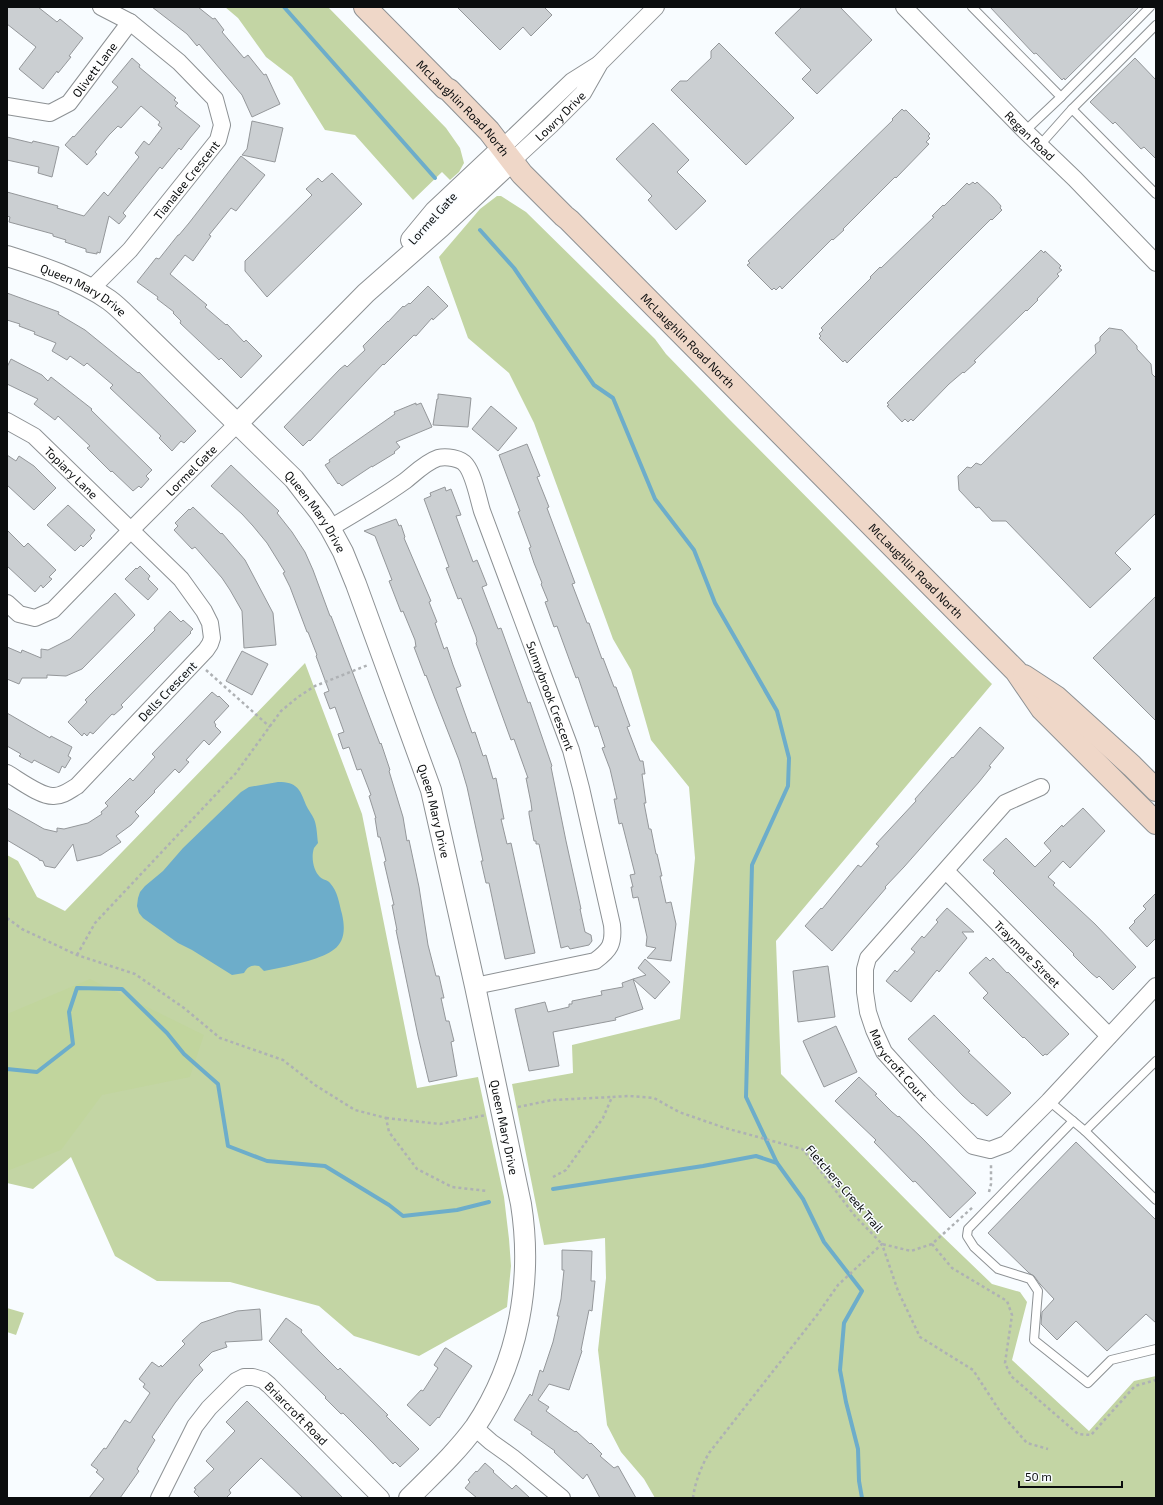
<svg xmlns="http://www.w3.org/2000/svg" width="1163" height="1505" font-family="'Exo 2',sans-serif">
	<style>
		.green { fill: #c3d5a4 }
		.forest { fill: #c1d59d }
		.water { fill: #6dadca }
		.lines { fill: none; stroke-linecap: round; stroke-linejoin: round }
		.stream { stroke: #6dadca; stroke-width: 4 }
		.building { fill: #cbcfd2; stroke: #94979a }
		.service-casing { stroke: #8d9194; stroke-width: 10 }
		.minor-casing { stroke: #8d9194; stroke-width: 18 }
		.tertiary-casing { stroke: #8d9194; stroke-width: 22 }
		.secondary-casing { stroke: #8d9194; stroke-width: 24 }
		.path { stroke: #aeb1b4; stroke-width: 2.5; stroke-dasharray: 3 3; stroke-linecap: butt }
		.service { stroke: #fff; stroke-width: 8 }
		.minor { stroke: #fff; stroke-width: 16 }
		.tertiary { stroke: #fff; stroke-width: 20 }
		.secondary { stroke: #efd7c8; stroke-width: 22 }
		.labels { text-anchor: middle; dominant-baseline: central; stroke-width: 3; stroke-linejoin: round; paint-order: stroke }
		.street-label { font-size: 12px; fill: #0b0d0e; stroke: #f8fcff }
	</style>
	<rect width="100%" height="100%" fill="#f8fcff"/>
	<g class="green">
		<polygon points="225,7 328,7 446,128 460,148 464,163 459,172 450,180 442,172 413,200 355,135 325,130 292,77 266,57 238,18"/>
		<polygon points="497,196 501,196 526,212 655,339 666,354 728,418 992,684 776,941 781,1074 939,1233 992,1284 1020,1292 1027,1302 1012,1360 1089,1431 1134,1381 1156,1376 1156,1498 655,1498 644,1479 621,1452 607,1425 598,1350 606,1278 605,1238 544,1245 512,1084 573,1073 572,1045 680,1019 695,858 689,787 651,740 631,670 613,639 534,423 509,373 468,338 439,257 480,209"/>
		<polygon points="305,663 362,814 417,1088 478,1077 504,1197 509,1239 511,1266 507,1307 419,1356 354,1336 319,1306 230,1282 157,1281 115,1256 71,1157 33,1189 7,1183 7,855 18,861 37,897 65,911"/>
		<polygon points="7,1308 24,1313 16,1335 7,1332"/>
	</g>
	<polygon class="forest" points="90,979 204,1035 190,1077 102,1095 61,1150 7,1171 7,1014"/>
	<path class="water" d="M278,782C297,782 300,789 306,805C308,810 312,814 314,819C317,826 317,836 318,843L314,848C311,857 313,870 320,877C323,880 328,880 330,883C338,892 339,903 342,914C349,945 335,953 308,961C294,965 279,968 264,971L259,966C252,964 247,967 244,973L232,975L192,950L178,943L143,918L139,913L137,906L138,898L140,892L145,886L163,871L183,848L241,792L249,787Z"/>
	<g class="lines">
		<g class="stream">
			<polyline points="284,7 435,178"/>
			<polyline points="480,230 514,268 594,385 613,398 655,499 694,550 715,603 777,711 789,758 788,786 752,865 746,1097 777,1163"/>
			<polyline points="7,1069 37,1072 73,1044 69,1012 77,988 122,989 167,1033 184,1054 218,1084 228,1146 267,1161 325,1166 389,1205 403,1216 457,1210 489,1202"/>
			<polyline points="553,1189 703,1166 756,1156 777,1163 803,1199 824,1242 862,1291 844,1323 840,1370 846,1402 858,1449 859,1481 862,1498"/>
		</g>
	</g>
	<g class="building">
		<polygon points="7,7 38,7 57,22 60,19 83,38 69,56 71,57 58,73 57,71 43,89 19,69 36,47 7,24"/>
		<polygon points="152,7 198,7 213,19 215,18 224,30 222,32 244,58 248,55 264,75 266,74 280,104 252,117 242,95 199,44 197,46 187,34"/>
		<polygon points="457,7 544,7 552,15 531,36 523,27 500,50"/>
		<polygon points="802,7 840,7 872,40 817,94 802,79 811,70 775,33"/>
		<polygon points="990,7 1139,7 1065,80 1064,78 1062,80 1036,53 1034,54"/>
		<polygon points="719,43 794,118 746,165 671,90 680,81 687,81 711,58 711,51"/>
		<polygon points="132,58 140,65 139,67 176,98 174,100 178,103 175,106 200,126 190,138 181,150 179,148 162,169 160,167 123,213 126,216 119,224 109,216 100,253 97,252 97,254 86,252 86,249 65,242 66,240 53,236 53,234 9,222 10,217 7,216 7,192 58,206 57,208 84,216 104,192 108,196 139,157 135,153 144,141 149,145 162,128 158,125 160,122 141,106 121,128 118,126 109,135 95,152 97,154 87,165 65,145 73,136 74,137 118,87 112,82"/>
		<polygon points="1135,58 1156,80 1156,159 1144,147 1141,149 1115,122 1113,124 1090,102"/>
		<polygon points="902,109 904,111 906,110 930,134 928,136 930,138 926,142 929,144 896,178 895,177 843,229 844,230 833,240 832,239 782,289 780,286 776,290 774,288 772,290 747,265 750,263 748,261 893,120 892,119"/>
		<polygon points="252,121 283,128 275,162 242,155 247,149"/>
		<polygon points="653,123 689,160 677,172 706,201 676,230 648,200 652,196 616,159"/>
		<polygon points="7,137 32,143 33,141 59,147 52,177 38,173 39,167 7,160"/>
		<polygon points="241,156 265,175 236,211 231,208 209,235 211,236 193,261 185,255 170,274 207,305 205,307 226,325 227,324 244,342 246,340 262,356 241,378 221,358 219,360 180,323 181,321 173,313 174,312 157,299 158,297 137,282 156,258 159,259 178,235 179,235 189,223"/>
		<polygon points="332,173 362,204 267,297 245,271 245,261 312,195 306,189 318,178 322,182"/>
		<polygon points="973,182 975,184 977,182 993,197 1001,206 1000,208 1002,210 992,220 991,219 847,363 845,360 843,362 819,338 821,336 819,334 823,330 821,328 871,278 870,277 880,267 881,268 934,217 932,216 943,205 944,206 967,183 969,185"/>
		<polygon points="1041,250 1044,253 1045,251 1061,266 1059,268 1062,270 1057,274 1059,276 1037,299 1038,300 1027,311 1026,310 974,361 976,362 964,373 963,372 949,384 913,421 911,419 908,422 905,419 902,422 887,406 889,405 887,403"/>
		<polygon points="428,286 448,306 433,320 432,318 416,336 414,335 384,365 383,364 310,441 309,440 303,446 284,427 340,369 345,365 347,367 365,350 363,346 388,321 388,322 403,306 404,307 409,303 410,304"/>
		<polygon points="7,293 59,312 58,314 85,330 138,373 139,372 196,431 184,443 181,441 172,451 159,438 161,436 110,388 113,385 87,363 84,366 70,356 67,360 52,351 56,343 34,334 35,332 19,326 20,324 7,320"/>
		<polygon points="1109,328 1122,330 1137,346 1137,349 1151,364 1152,374 1156,378 1156,513 1115,553 1131,569 1090,608 1006,521 992,521 979,507 976,508 959,490 958,476 967,467 971,468 976,463 981,465 1096,353 1095,345 1100,341 1100,337"/>
		<polygon points="11,359 42,375 48,381 51,377 92,409 91,410 152,470 146,476 149,479 141,488 139,486 133,491 112,471 111,472 87,448 90,446 58,416 55,420 34,404 38,399 7,384 7,367"/>
		<polygon points="438,394 471,398 468,427 433,425 437,399 438,399"/>
		<polygon points="416,403 416,405 421,403 432,427 396,442 400,447 394,452 395,453 372,467 372,466 342,486 339,483 338,484 325,465 330,462 329,460 395,414 394,412"/>
		<polygon points="491,406 517,428 498,451 472,429"/>
		<polygon points="527,444 540,476 537,477 549,507 547,508 575,583 572,584 587,623 589,623 602,659 603,658 614,687 616,687 622,704 630,726 627,727 640,761 643,761 645,774 642,774 646,803 644,803 649,829 651,829 656,854 657,854 662,876 660,876 666,903 671,902 676,924 671,961 647,958 656,948 646,946 647,937 638,897 633,898 631,887 633,887 630,875 635,874 622,823 619,824 614,799 617,799 610,769 602,748 605,747 598,726 595,727 578,677 576,678 557,626 554,627 545,602 548,601 541,584 542,583 534,563 529,548 531,547 518,512 520,511 499,455"/>
		<polygon points="7,455 16,461 19,456 34,466 56,488 34,510 7,485"/>
		<polygon points="231,465 279,511 277,513 292,532 305,552 313,570 330,616 331,616 380,744 381,743 390,770 389,771 403,817 407,841 409,840 419,887 428,945 436,976 439,976 444,998 441,998 446,1021 449,1021 454,1041 451,1042 457,1076 429,1082 418,1036 396,930 397,930 392,905 394,905 384,862 386,861 380,837 378,837 375,818 376,818 369,796 371,795 361,769 357,770 349,747 343,749 338,734 344,732 335,707 330,709 324,693 329,691 316,656 317,655 308,632 307,632 290,587 283,573 285,572 267,543 253,526 242,514 211,486"/>
		<polygon points="445,487 446,491 451,489 461,515 456,516 473,562 477,560 487,585 482,587 498,629 501,628 528,703 530,702 552,766 551,767 566,841 581,909 580,909 585,932 591,935 592,941 589,945 570,949 568,946 561,948 539,844 536,844 536,841 534,841 529,814 529,811 532,811 531,803 526,778 528,778 514,739 511,740 476,643 477,642 476,637 461,598 458,599 446,568 449,567 424,499 431,496 430,493"/>
		<polygon points="68,505 95,530 90,536 92,538 83,547 81,545 75,551 47,525"/>
		<polygon points="193,507 221,534 222,533 245,560 273,613 276,645 244,648 242,611 230,590 222,578 195,547 192,549 174,530 178,526 175,523 189,509 190,510"/>
		<polygon points="396,519 399,526 401,525 405,537 404,538 431,601 429,602 437,622 435,623 444,649 447,647 453,665 461,686 456,688 472,733 475,732 483,756 486,755 493,779 496,778 504,819 501,819 507,844 511,843 535,953 505,959 489,883 486,883 481,861 483,861 467,787 459,760 434,696 426,675 425,676 414,647 416,647 415,640 403,611 401,612 389,581 392,580 375,536 364,531"/>
		<polygon points="7,530 24,547 28,543 56,570 49,577 52,579 43,588 41,585 35,592 7,566"/>
		<polygon points="140,566 150,576 148,579 158,589 148,600 125,579 136,568 137,569"/>
		<polygon points="115,593 135,615 82,669 66,676 47,675 47,678 22,678 19,684 7,679 7,647 21,653 22,650 41,658 41,649 48,650 70,639"/>
		<polygon points="1156,596 1156,721 1093,658"/>
		<polygon points="170,611 181,622 183,620 193,629 190,632 191,633 121,705 123,707 114,715 112,714 93,734 90,732 87,736 84,733 82,736 68,722 87,702 85,700 155,630 154,628"/>
		<polygon points="242,651 268,664 252,695 226,681"/>
		<polygon points="212,692 218,697 219,696 229,706 214,722 216,725 215,726 221,732 209,745 204,740 186,760 189,762 179,773 175,769 154,791 155,792 135,812 139,816 131,825 116,836 121,842 101,855 77,861 73,844 55,868 45,866 43,861 39,860 39,859 7,840 7,808 44,829 57,832 57,828 64,829 88,823 102,814 101,812 108,806 105,803 130,778 133,781 155,757 152,754"/>
		<polygon points="7,713 50,738 51,736 72,747 68,756 71,758 65,768 62,766 59,773 34,760 32,763 19,756 21,754 7,746"/>
		<polygon points="980,727 1004,748 989,766 991,767 979,782 904,867 885,887 886,888 832,951 805,926 821,908 822,909 858,865 861,867 879,846 876,844 916,801 915,799 952,757 953,758"/>
		<polygon points="1083,808 1105,831 1070,868 1063,861 1048,877 1055,883 1053,885 1095,924 1136,967 1113,990 1099,976 1097,978 1091,973 1073,955 1074,954 993,873 995,871 983,860 1006,838 1035,867 1051,851 1044,843 1062,825 1063,827"/>
		<polygon points="1156,893 1156,938 1147,947 1129,928 1135,922 1134,921 1146,909 1143,906"/>
		<polygon points="947,908 974,932 962,932 967,938 939,972 937,970 911,1002 886,981 895,970 897,972 915,952 911,949 922,936 924,938 938,922 936,920"/>
		<polygon points="986,957 990,961 993,958 1007,973 1008,972 1069,1034 1047,1055 1045,1054 1043,1056 1024,1037 1023,1038 983,998 988,993 969,973"/>
		<polygon points="645,959 670,982 655,999 633,979 646,975 638,968"/>
		<polygon points="828,966 835,1017 798,1022 793,971"/>
		<polygon points="633,979 643,1009 615,1018 616,1020 553,1032 559,1066 529,1071 515,1009 545,1002 548,1012 569,1007 569,1004 572,1004 572,1001 602,995 601,991 623,987 622,983"/>
		<polygon points="934,1015 970,1051 968,1052 1011,1093 987,1116 973,1103 972,1104 963,1096 908,1039"/>
		<polygon points="836,1026 857,1072 824,1087 803,1041"/>
		<polygon points="859,1077 877,1094 875,1095 892,1112 898,1117 899,1116 922,1138 976,1193 950,1218 915,1181 913,1182 874,1142 876,1140 835,1101"/>
		<polygon points="1076,1142 1156,1220 1156,1323 1146,1314 1107,1351 1076,1321 1057,1340 1041,1324 1042,1312 1054,1299 1040,1284 1034,1276 1029,1273 988,1233"/>
		<polygon points="562,1250 592,1251 591,1281 595,1281 592,1311 589,1310 581,1350 582,1351 569,1390 549,1384 538,1400 549,1407 546,1411 575,1432 576,1431 590,1444 591,1443 602,1454 600,1456 614,1468 618,1466 636,1498 600,1498 587,1474 583,1479 554,1452 555,1451 531,1434 532,1432 514,1420 530,1394 532,1396 540,1370 543,1372 553,1342 559,1316 557,1316 561,1299 564,1270 562,1270"/>
		<polygon points="260,1309 262,1340 225,1342 227,1347 212,1352 199,1365 203,1370 194,1379 175,1403 152,1437 155,1440 137,1469 139,1471 120,1498 89,1498 104,1479 96,1472 98,1470 91,1465 104,1448 106,1449 125,1420 130,1423 150,1393 143,1387 145,1384 139,1379 152,1362 159,1367 161,1365 162,1367 185,1344 182,1341 201,1323 237,1311"/>
		<polygon points="286,1318 302,1330 301,1332 319,1351 338,1370 340,1368 388,1415 386,1416 419,1449 400,1467 395,1462 393,1464 374,1444 343,1413 341,1414 325,1398 326,1397 269,1341"/>
		<polygon points="445,1348 446,1348 472,1366 439,1418 438,1417 430,1426 407,1405 421,1390 423,1391 438,1368 434,1365"/>
		<polygon points="247,1401 302,1456 343,1498 303,1498 261,1458 229,1490 231,1493 226,1498 200,1498 194,1492 196,1489 194,1488 214,1469 206,1461 235,1431 226,1422"/>
		<polygon points="485,1463 494,1471 493,1472 512,1489 516,1485 530,1498 477,1498 465,1488 470,1482 468,1480 476,1471 477,1472"/>
	</g>
	<g class="lines">
		<g class="service-casing">
			<g id="service">
				<polyline points="972,7 1061,97 1025,131"/>
				<polyline points="1061,97 1150,7"/>
				<polyline points="1072,109 1156,25"/>
				<polyline points="1040,145 1072,109 1156,194"/>
				<polyline points="1049,1101 1085,1131 1156,1200"/>
				<polyline points="1073,1121 968,1229 967,1236 974,1247 998,1269 1030,1279 1038,1291 1034,1340 1088,1383 1111,1360 1156,1349"/>
				<polyline points="1085,1131 1156,1061"/>
			</g>
		</g>
		<g class="minor-casing">
			<g id="minor">
				<path id="s1" d="M904,7L1025,131L1075,179L1156,263"/>
				<path id="s2" d="M7,106L50,113L69,103L130,22"/>
				<polyline points="502,148 572,81 599,64"/>
				<path id="s3" d="M512,161L551,125L583,93L600,63L656,7"/>
				<path id="s4" d="M91,289L130,250L218,140L222,125L215,99L179,62L130,22L101,7"/>
				<path id="s5" d="M7,421L34,436L181,579L204,611L210,623L212,638L210,644L206,650L77,786C70,790 63,796 54,796C41,797 19,780 7,773"/>
				<path id="s6" d="M330,528C356,513 381,498 405,481C415,473 426,462 438,458C446,456 461,458 466,465C474,475 478,498 482,511L571,750L581,788L612,925C614,944 610,950 595,961L475,986"/>
				<path id="s7" d="M7,603L19,614L35,618L53,610L131,530L238,423"/>
				<path id="s8" d="M1041,787L1005,803L868,958L865,969V992L868,1012L874,1030L884,1052L929,1102L973,1146L990,1150L1006,1144L1049,1101L1156,986"/>
				<path id="s9" d="M946,871L1109,1036"/>
				<polyline points="474,1427 491,1442 512,1457 562,1498"/>
				<path id="s10" d="M159,1498L195,1426L209,1408L236,1381L244,1377H253L263,1380L269,1385L381,1498"/>
			</g>
		</g>
		<g class="tertiary-casing">
			<g id="tertiary">
				<polyline points="411,240 435,211 502,148"/>
				<path id="s11" d="M7,256C42,267 79,279 109,300C116,305 122,311 128,317L294,479L321,514L330,528L343,552L356,584L431,790L475,986L521,1204C533,1280 519,1362 475,1427C456,1453 432,1475 409,1498"/>
				<polyline points="238,423 366,293 441,227 512,161"/>
			</g>
		</g>
		<g class="secondary-casing">
			<g id="secondary">
				<path id="s12" d="M365,7L445,88L449,90L489,131L522,174L564,216L569,220L1016,671L1042,709L1156,823"/>
				<polyline points="1024,676 1056,697 1132,766 1156,790"/>
			</g>
		</g>
		<g class="path">
			<polyline points="206,670 270,727"/>
			<polyline points="7,918 22,929 77,955 135,974 184,1008 220,1038 283,1060 315,1085 355,1110 386,1118 389,1132 417,1169 452,1187 487,1191"/>
			<polyline points="77,955 95,923 236,773 281,711 298,697 315,686 368,665"/>
			<polyline points="518,1107 552,1100 612,1097"/>
			<polyline points="386,1118 440,1124 486,1115"/>
			<polyline points="553,1177 566,1170 576,1156 603,1118 612,1097 629,1096 654,1098 679,1112 725,1128 802,1149 812,1160 855,1216 882,1244 911,1251 932,1244 974,1206"/>
			<polyline points="989,1192 991,1184 991,1163"/>
			<polyline points="932,1244 952,1268 1007,1301 1012,1315 1005,1363 1011,1376 1078,1434 1091,1435 1135,1386 1156,1380"/>
			<path d="M693,1498C695,1482 701,1467 709,1453L817,1315L838,1285L882,1244L898,1291L920,1337L973,1370L1003,1416L1027,1443L1048,1449"/>
		</g>
		<use href="#service" class="service"/>
		<use href="#minor" class="minor"/>
		<use href="#tertiary" class="tertiary"/>
		<use href="#secondary" class="secondary"/>
	</g>
	<g class="labels">
		<g class="street-label">
			<text stroke="none"><textPath href="#s2" startOffset="107">Olivett Lane</textPath></text>
			<text stroke="none"><textPath href="#s12" startOffset="141">McLaughlin Road North</textPath></text>
			<text stroke="none"><textPath href="#s3" startOffset="66">Lowry Drive</textPath></text>
			<text stroke="none"><textPath href="#s1" startOffset="180">Regan Road</textPath></text>
			<text stroke="none"><textPath href="#s4" startOffset="145">Tianalee Crescent</textPath></text>
			<text transform="translate(432 218) rotate(-48)">Lormel Gate</text>
			<text stroke="none"><textPath href="#s11" startOffset="84">Queen Mary Drive</textPath></text>
			<text stroke="none"><textPath href="#s12" startOffset="465">McLaughlin Road North</textPath></text>
			<text stroke="none"><textPath href="#s7" startOffset="249">Lormel Gate</textPath></text>
			<text stroke="none"><textPath href="#s5" startOffset="83">Topiary Lane</textPath></text>
			<text stroke="none"><textPath href="#s11" startOffset="408">Queen Mary Drive</textPath></text>
			<text stroke="none"><textPath href="#s12" startOffset="789">McLaughlin Road North</textPath></text>
			<text transform="translate(167 691) rotate(-46)">Dells Crescent</text>
			<text stroke="none"><textPath href="#s6" startOffset="405">Sunnybrook Crescent</textPath></text>
			<text stroke="none"><textPath href="#s11" startOffset="732">Queen Mary Drive</textPath></text>
			<text stroke="none"><textPath href="#s9" startOffset="116">Traymore Street</textPath></text>
			<text stroke="none"><textPath href="#s8" startOffset="363">Marycroft Court</textPath></text>
			<text stroke="none"><textPath href="#s11" startOffset="1056">Queen Mary Drive</textPath></text>
			<text transform="translate(845 1188) rotate(49)">Fletchers Creek Trail</text>
			<text stroke="none"><textPath href="#s10" startOffset="217">Briarcroft Road</textPath></text>
		</g>
	</g>
	<rect width="1163" height="1505" fill="none" stroke="#0b0d0e" stroke-width="16"/>
	<path d="M1019 1481v6h103v-6" fill="none" stroke="#0b0d0e" stroke-width="2"/>
	<text x="1025" y="1481" font-size="12" fill="#0b0d0e" stroke="#f8fcff" stroke-width="3" paint-order="stroke">50 m</text>
</svg>
